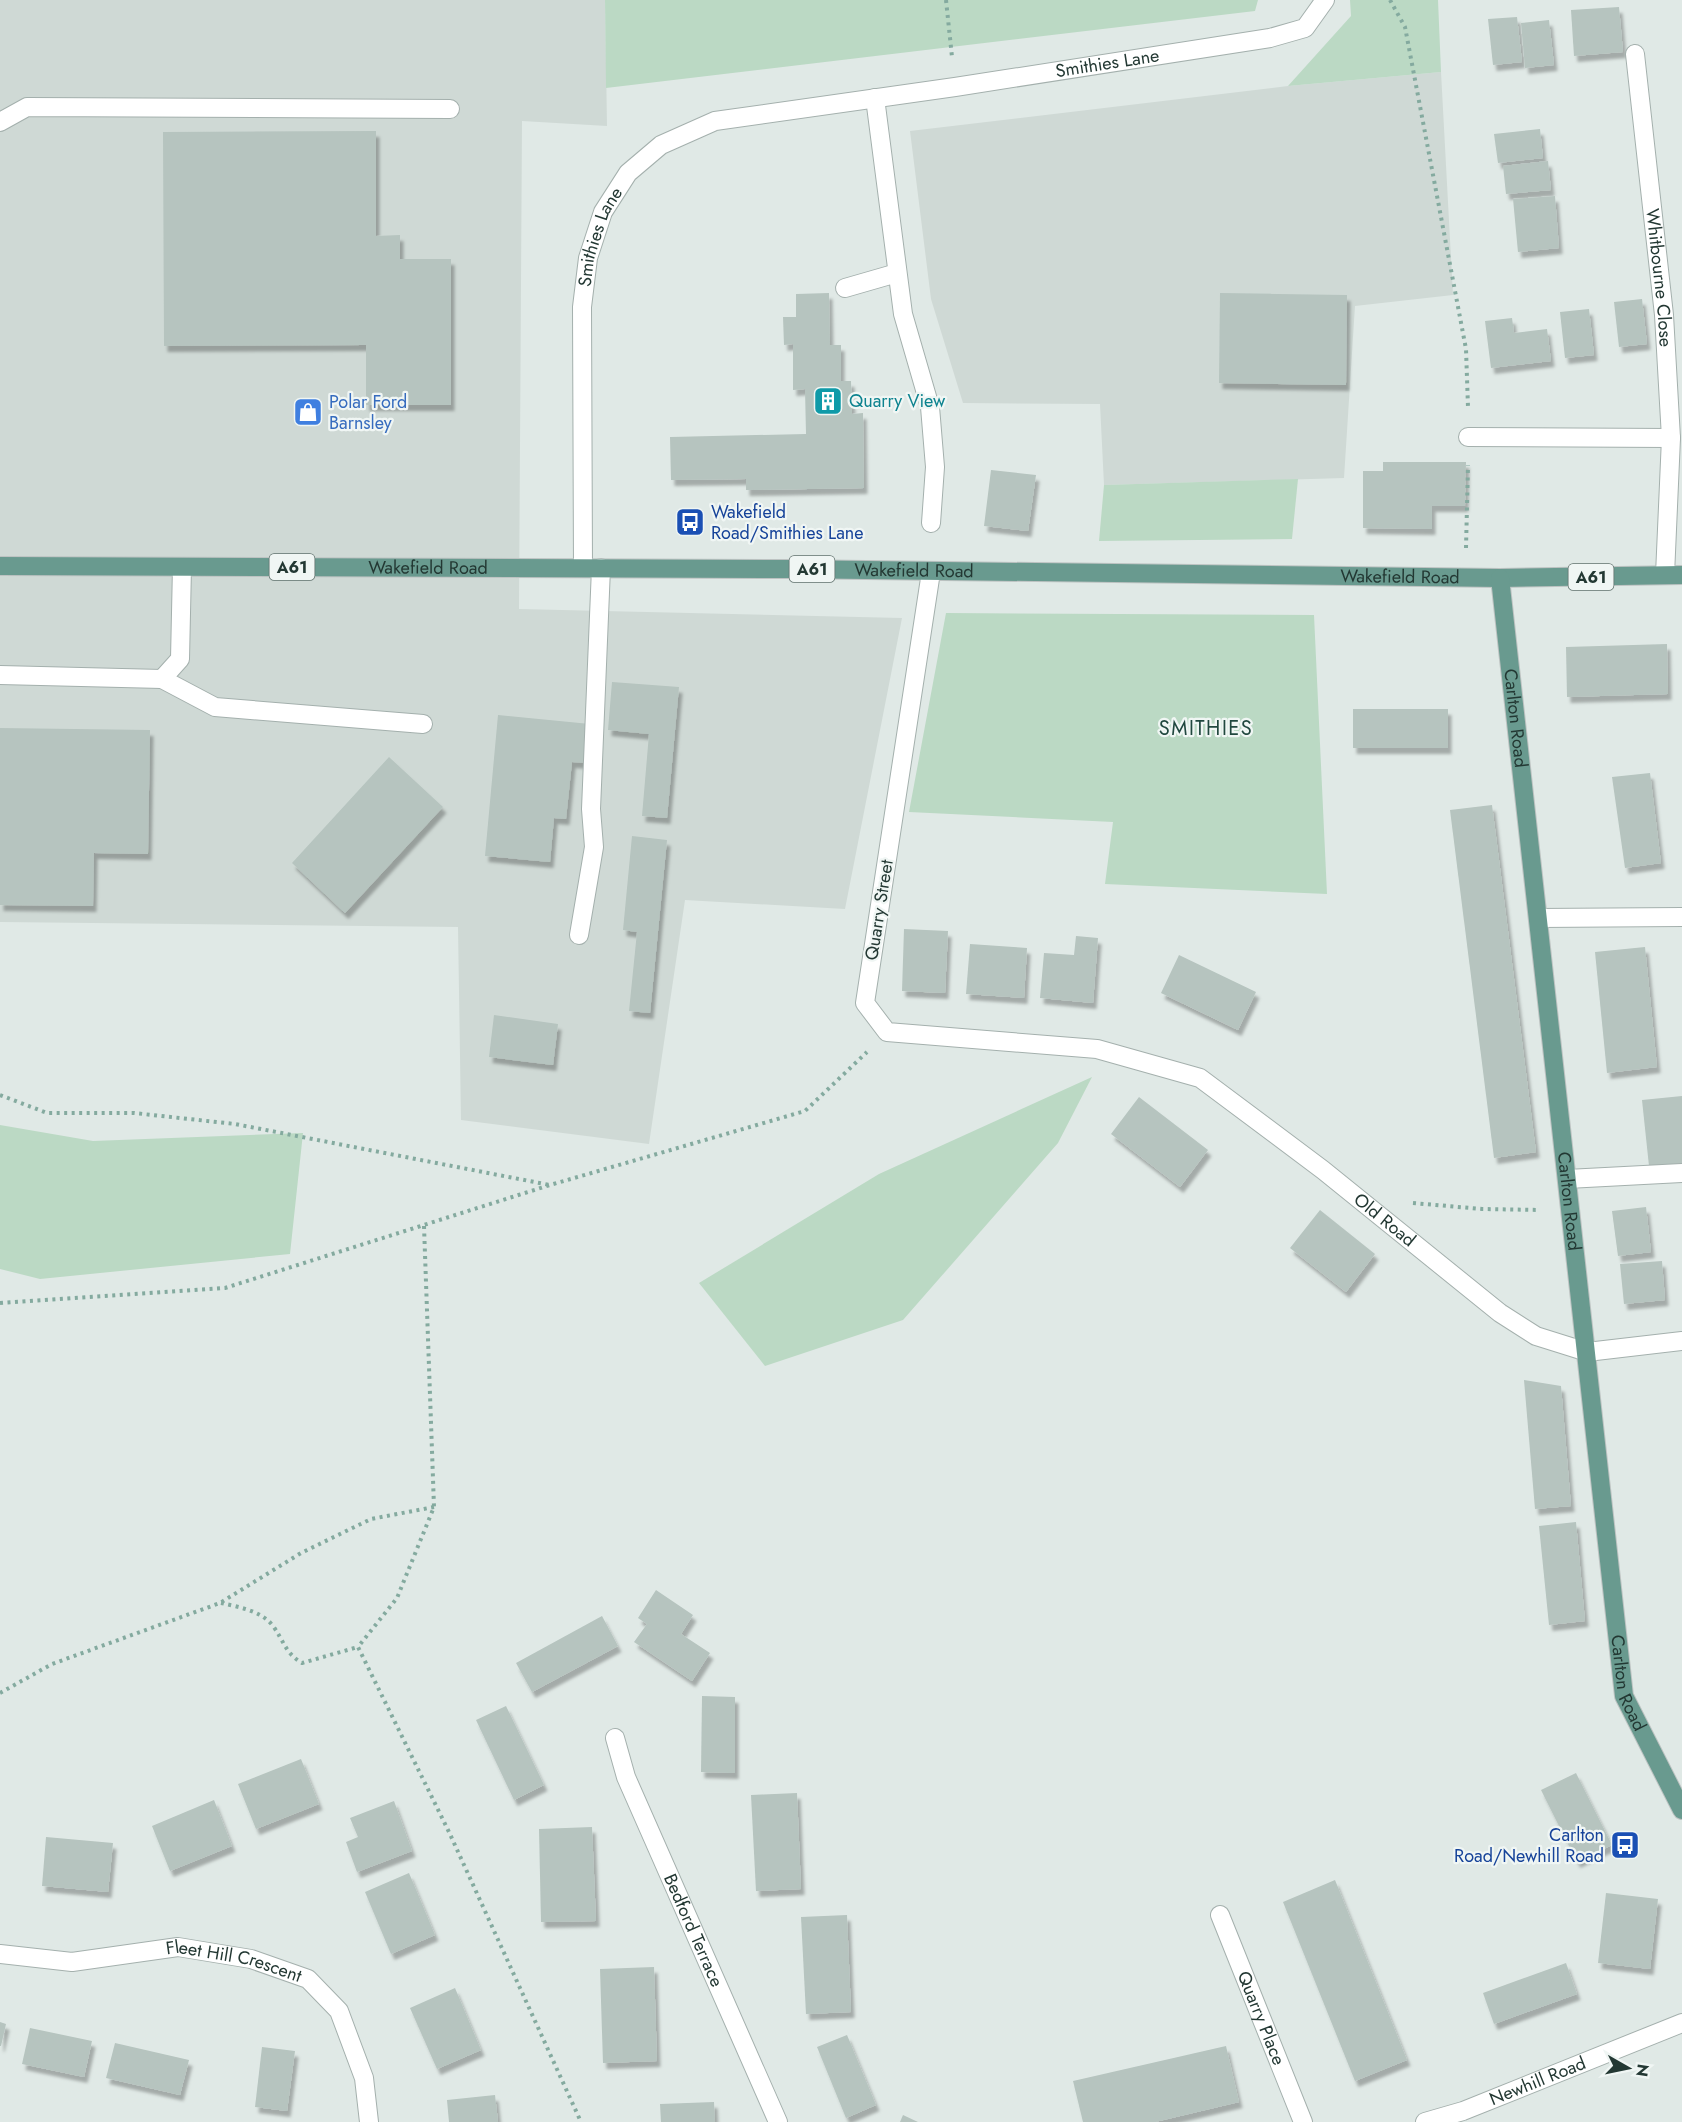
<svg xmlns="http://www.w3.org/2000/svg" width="1682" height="2122" font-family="Jost,sans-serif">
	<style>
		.built { fill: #cfd9d5 }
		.green { fill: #bbd9c4 }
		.building { fill: #b6c4bf; filter: url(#shadow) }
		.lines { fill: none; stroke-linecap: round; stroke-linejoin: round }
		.minor-casing { stroke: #a4b0ad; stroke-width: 20 }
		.major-casing { stroke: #bdc3c2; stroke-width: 20 }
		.path { stroke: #84aa9f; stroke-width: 4; stroke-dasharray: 3 4.5; stroke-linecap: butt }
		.minor { stroke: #fff; stroke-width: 18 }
		.major { stroke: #699a8f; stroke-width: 18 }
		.labels { text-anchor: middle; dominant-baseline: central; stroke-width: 4.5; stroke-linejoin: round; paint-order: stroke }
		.shield { fill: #f0f6f4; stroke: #60716d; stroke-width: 1.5 }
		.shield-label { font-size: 16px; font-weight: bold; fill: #233833 }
		.street-label { font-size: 18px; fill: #233833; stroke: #f0f6f4 }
		.culture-label { font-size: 18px; fill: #0d838f; stroke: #f0f6f4; text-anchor: start }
		.shop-label { font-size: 18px; fill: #366cbe; stroke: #f0f6f4; text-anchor: start }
		.transit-label { font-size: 18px; fill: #164399; stroke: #f0f6f4; text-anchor: start }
		.neighbourhood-label { font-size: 20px; letter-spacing: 1.5px; fill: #21483f; stroke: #f0f6f4 }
	</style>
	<defs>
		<filter id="shadow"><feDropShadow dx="3.5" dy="6" stdDeviation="1.5" flood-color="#0004"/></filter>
	</defs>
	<rect width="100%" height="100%" fill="#e0e9e6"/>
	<g class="built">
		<polygon points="0,0 605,0 607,126 522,121 519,609 902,618 845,909 685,900 649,1144 461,1120 458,927 0,922"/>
		<polygon points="1441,72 1453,295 1355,306 1344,478 1104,485 1100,404 963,403 931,299 910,131 1288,86"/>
	</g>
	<g class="green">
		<polygon points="605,0 1258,0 1255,11 606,88"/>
		<polygon points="1350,0 1438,0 1441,72 1288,86 1351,16"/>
		<polygon points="1298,479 1292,539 1099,541 1104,485"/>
		<polygon points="946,613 1314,615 1327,894 1105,884 1113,822 909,812"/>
		<polygon points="1092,1077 1058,1143 903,1320 765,1366 699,1283 879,1174"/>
		<polygon points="0,1125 93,1141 303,1133 290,1254 40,1279 0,1269"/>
	</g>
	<g class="building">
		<polygon points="1619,7 1623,52 1574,56 1571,10"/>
		<polygon points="1517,17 1522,62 1493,65 1488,19"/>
		<polygon points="1549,20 1554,65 1525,68 1521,23"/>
		<polygon points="1540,129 1543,158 1498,163 1494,134"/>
		<polygon points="376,131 376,236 400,235 400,259 451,259 451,405 366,405 366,345 164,346 163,132"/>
		<polygon points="1548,161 1551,190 1506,194 1503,166"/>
		<polygon points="1555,196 1559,248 1518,252 1513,199"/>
		<polygon points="829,293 830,345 841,345 841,381 851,381 852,414 863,413 864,488 746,490 746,479 671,480 670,437 806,434 805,389 793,390 793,344 784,345 783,317 796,317 796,294"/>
		<polygon points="1220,293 1347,295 1346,385 1219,383"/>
		<polygon points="1642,299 1647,344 1619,347 1614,302"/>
		<polygon points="1589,309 1594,355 1565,358 1560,312"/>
		<polygon points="1512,318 1514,333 1547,329 1551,361 1491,368 1485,321"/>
		<polygon points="1383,462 1466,462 1465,506 1432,506 1432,529 1363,528 1363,471 1383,471"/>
		<polygon points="991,470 1036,475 1028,531 984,526"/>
		<polygon points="1667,644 1668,694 1567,697 1566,647"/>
		<polygon points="612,682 679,687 667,818 642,816 649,734 608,730"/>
		<rect x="1353" y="709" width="95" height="39"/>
		<polygon points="498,715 590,724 586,763 572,762 566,819 554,818 550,862 485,856"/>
		<polygon points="0,728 150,730 148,854 94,853 93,906 0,905"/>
		<polygon points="389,757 443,807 345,913 292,863"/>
		<polygon points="1650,773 1661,863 1625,868 1612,777"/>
		<polygon points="1492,805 1536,1152 1494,1158 1450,810"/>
		<polygon points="632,836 667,840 650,1013 629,1011 637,932 623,930"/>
		<polygon points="904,929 948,931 945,993 902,991"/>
		<polygon points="1076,936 1098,938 1093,1003 1040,998 1044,953 1074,955"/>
		<polygon points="970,944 1027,948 1024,998 966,994"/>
		<polygon points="1645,947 1657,1067 1607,1073 1595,952"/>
		<polygon points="1179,955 1256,992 1238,1030 1161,993"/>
		<polygon points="494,1015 558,1024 553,1065 489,1057"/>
		<polygon points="1682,1096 1682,1163 1649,1166 1642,1100"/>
		<polygon points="1139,1097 1208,1150 1180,1187 1111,1134"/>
		<polygon points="1646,1207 1651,1252 1618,1256 1612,1211"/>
		<polygon points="1320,1210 1375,1254 1346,1292 1290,1248"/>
		<polygon points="1662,1261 1665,1300 1624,1304 1620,1264"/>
		<polygon points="1524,1380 1561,1386 1571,1506 1535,1509"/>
		<polygon points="1576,1522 1585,1621 1549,1625 1539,1526"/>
		<polygon points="656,1590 693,1615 681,1634 710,1653 692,1681 634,1642 647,1624 638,1618"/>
		<polygon points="602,1616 618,1646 532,1692 516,1663"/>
		<polygon points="702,1696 735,1697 735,1773 701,1772"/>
		<polygon points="506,1706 544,1785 514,1800 476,1720"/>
		<polygon points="301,1759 319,1804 256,1829 238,1784"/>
		<polygon points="1576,1773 1612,1845 1577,1862 1541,1790"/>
		<polygon points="797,1793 801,1889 756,1891 751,1795"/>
		<polygon points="214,1800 232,1846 170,1871 152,1826"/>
		<polygon points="394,1801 412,1851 357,1872 346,1842 358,1837 350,1818"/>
		<polygon points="592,1827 596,1921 541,1922 539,1829"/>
		<polygon points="46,1837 113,1843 108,1892 42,1886"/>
		<polygon points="409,1873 435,1935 391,1954 365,1892"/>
		<polygon points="1335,1880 1407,2060 1355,2081 1283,1902"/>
		<polygon points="1606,1893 1658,1899 1650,1969 1598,1963"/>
		<polygon points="847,1915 851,2012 806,2014 801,1917"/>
		<polygon points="1566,1963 1577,1994 1494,2024 1483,1993"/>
		<polygon points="654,1967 657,2061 603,2063 600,1969"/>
		<polygon points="455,1988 481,2050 437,2069 410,2008"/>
		<polygon points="0,2022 6,2024 1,2046 0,2046"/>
		<polygon points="30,2028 92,2041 84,2077 22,2064"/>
		<polygon points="847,2035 876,2105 846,2118 817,2047"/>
		<polygon points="115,2043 189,2060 180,2095 106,2078"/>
		<polygon points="1226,2046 1239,2102 1155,2122 1083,2122 1073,2081"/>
		<polygon points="262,2047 295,2051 287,2111 255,2107"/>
		<polygon points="495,2095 498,2122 449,2122 447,2100"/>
		<polygon points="714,2102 715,2122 661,2122 660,2104"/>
		<polygon points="903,2115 918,2122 900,2122"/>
	</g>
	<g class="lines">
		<g class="minor-casing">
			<g id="minor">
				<path id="s1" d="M1635,54L1664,315L1671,438L1665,575"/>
				<polyline points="875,98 903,314 930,407 935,467 931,523"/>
				<polyline points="0,122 27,107 450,109"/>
				<polyline points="845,288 897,273"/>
				<polyline points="1468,437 1671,438"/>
				<path id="s2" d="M583,568L582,307L588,258L603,212L628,173L661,145L715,121L955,87L1270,38L1305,28L1325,0"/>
				<path id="s3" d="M931,572L865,1003L887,1032L1097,1049L1200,1078L1323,1170L1500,1313L1536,1336L1587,1352L1682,1341"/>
				<polyline points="0,675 162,679 180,659 182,567"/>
				<polyline points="162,679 215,707 423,724"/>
				<polyline points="1538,918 1682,917"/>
				<polyline points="579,935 594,847 591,809 601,568"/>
				<polyline points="1567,1179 1682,1173"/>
				<path id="s4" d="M615,1738L626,1777L778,2122"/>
				<path id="s5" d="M1220,1915L1303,2122"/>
				<path id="s6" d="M0,1954L72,1962L178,1947L251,1959L308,1979L339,2011L364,2078L369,2122"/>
				<path id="s7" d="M1425,2122L1463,2111L1682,2023"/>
			</g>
		</g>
		<g class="major-casing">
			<g id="major">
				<path id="s8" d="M0,566L790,569L1500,578L1682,575"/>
				<path id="s9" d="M1500,578L1624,1696L1682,1810"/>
			</g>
		</g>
		<g class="path">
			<polyline points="946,0 952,57"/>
			<polyline points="1390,0 1405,27 1466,349 1468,407"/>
			<polyline points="1466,548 1468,465"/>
			<polyline points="0,1095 47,1113 134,1113 235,1124 550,1185"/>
			<polyline points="1413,1203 1482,1209 1540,1210"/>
			<polyline points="424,1226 434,1507 397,1598 358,1647 449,1832 581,2122"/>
			<polyline points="0,1303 225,1288 550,1185 805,1111 867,1052"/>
			<path d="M221,1603C239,1607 262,1611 273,1626C284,1641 285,1653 302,1663L358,1647"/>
			<polyline points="0,1693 52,1664 220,1603 301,1553 371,1519 434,1507"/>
		</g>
		<use href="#minor" class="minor"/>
		<use href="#major" class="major"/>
	</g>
	<defs>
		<g id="building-square" transform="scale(1.5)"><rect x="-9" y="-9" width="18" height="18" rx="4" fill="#0f9aa8" stroke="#f0f6f4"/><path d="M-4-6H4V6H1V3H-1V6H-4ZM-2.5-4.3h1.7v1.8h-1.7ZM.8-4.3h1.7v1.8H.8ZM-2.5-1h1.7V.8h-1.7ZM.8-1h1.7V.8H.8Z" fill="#fff"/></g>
		<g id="shop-square" transform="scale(1.5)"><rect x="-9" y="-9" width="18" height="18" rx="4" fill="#3f7fe0" stroke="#f0f6f4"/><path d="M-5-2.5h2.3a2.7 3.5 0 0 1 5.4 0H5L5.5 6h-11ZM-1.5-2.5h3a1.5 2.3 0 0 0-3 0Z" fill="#fff"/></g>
		<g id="bus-square" transform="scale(1.5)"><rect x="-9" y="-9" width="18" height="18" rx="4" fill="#1a4fb4" stroke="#f0f6f4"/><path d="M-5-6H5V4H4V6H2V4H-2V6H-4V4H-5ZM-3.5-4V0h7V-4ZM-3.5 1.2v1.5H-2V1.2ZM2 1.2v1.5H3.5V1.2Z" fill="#fff"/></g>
	</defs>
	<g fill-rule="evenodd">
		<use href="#building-square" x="828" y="401"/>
		<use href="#shop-square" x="308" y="412"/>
		<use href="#bus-square" x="690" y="522"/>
		<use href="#bus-square" x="1625" y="1845"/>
	</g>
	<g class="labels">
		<g class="shield">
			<rect x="269.5" y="554" width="45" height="26" rx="4.5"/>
			<rect x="789.5" y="556" width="45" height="26" rx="4.5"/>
			<rect x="1568.5" y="564" width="45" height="26" rx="4.5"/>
		</g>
		<g class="shield-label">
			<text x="292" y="567">A61</text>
			<text x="812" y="569">A61</text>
			<text x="1591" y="577">A61</text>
		</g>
		<g class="street-label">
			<text stroke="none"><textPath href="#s2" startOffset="904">Smithies Lane</textPath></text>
			<text stroke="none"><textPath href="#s2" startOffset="334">Smithies Lane</textPath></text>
			<text stroke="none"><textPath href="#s1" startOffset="225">Whitbourne Close</textPath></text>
			<text stroke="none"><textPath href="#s8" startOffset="428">Wakefield Road</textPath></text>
			<text stroke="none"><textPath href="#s8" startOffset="914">Wakefield Road</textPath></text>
			<text stroke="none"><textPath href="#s8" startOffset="1400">Wakefield Road</textPath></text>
			<text stroke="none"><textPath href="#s9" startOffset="141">Carlton Road</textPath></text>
			<text transform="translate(879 910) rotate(-81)">Quarry Street</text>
			<text stroke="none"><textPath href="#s9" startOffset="627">Carlton Road</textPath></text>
			<text stroke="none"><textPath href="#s3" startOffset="1023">Old Road</textPath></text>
			<text stroke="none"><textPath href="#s9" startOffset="1113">Carlton Road</textPath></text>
			<text stroke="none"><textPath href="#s4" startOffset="208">Bedford Terrace</textPath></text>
			<text stroke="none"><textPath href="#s6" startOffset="237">Fleet Hill Crescent</textPath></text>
			<text stroke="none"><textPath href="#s5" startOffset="111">Quarry Place</textPath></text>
			<text stroke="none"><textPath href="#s7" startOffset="120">Newhill Road</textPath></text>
		</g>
		<g class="culture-label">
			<text x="849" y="401">Quarry View</text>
		</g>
		<g class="shop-label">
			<text x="329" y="402">Polar Ford<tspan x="329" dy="21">Barnsley</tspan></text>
		</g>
		<g class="transit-label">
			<text x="711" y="512">Wakefield<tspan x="711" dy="21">Road/Smithies Lane</tspan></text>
			<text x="1604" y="1835" text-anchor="end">Carlton<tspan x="1604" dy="21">Road/Newhill Road</tspan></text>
		</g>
		<g class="neighbourhood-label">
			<text x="1206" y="728">SMITHIES</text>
		</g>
	</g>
	<g transform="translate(1628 2068) rotate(99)" stroke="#f0f6f4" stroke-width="4.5" paint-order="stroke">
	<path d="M0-4.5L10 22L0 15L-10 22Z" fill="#233833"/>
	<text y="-9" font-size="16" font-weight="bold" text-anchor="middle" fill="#233833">N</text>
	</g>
</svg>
